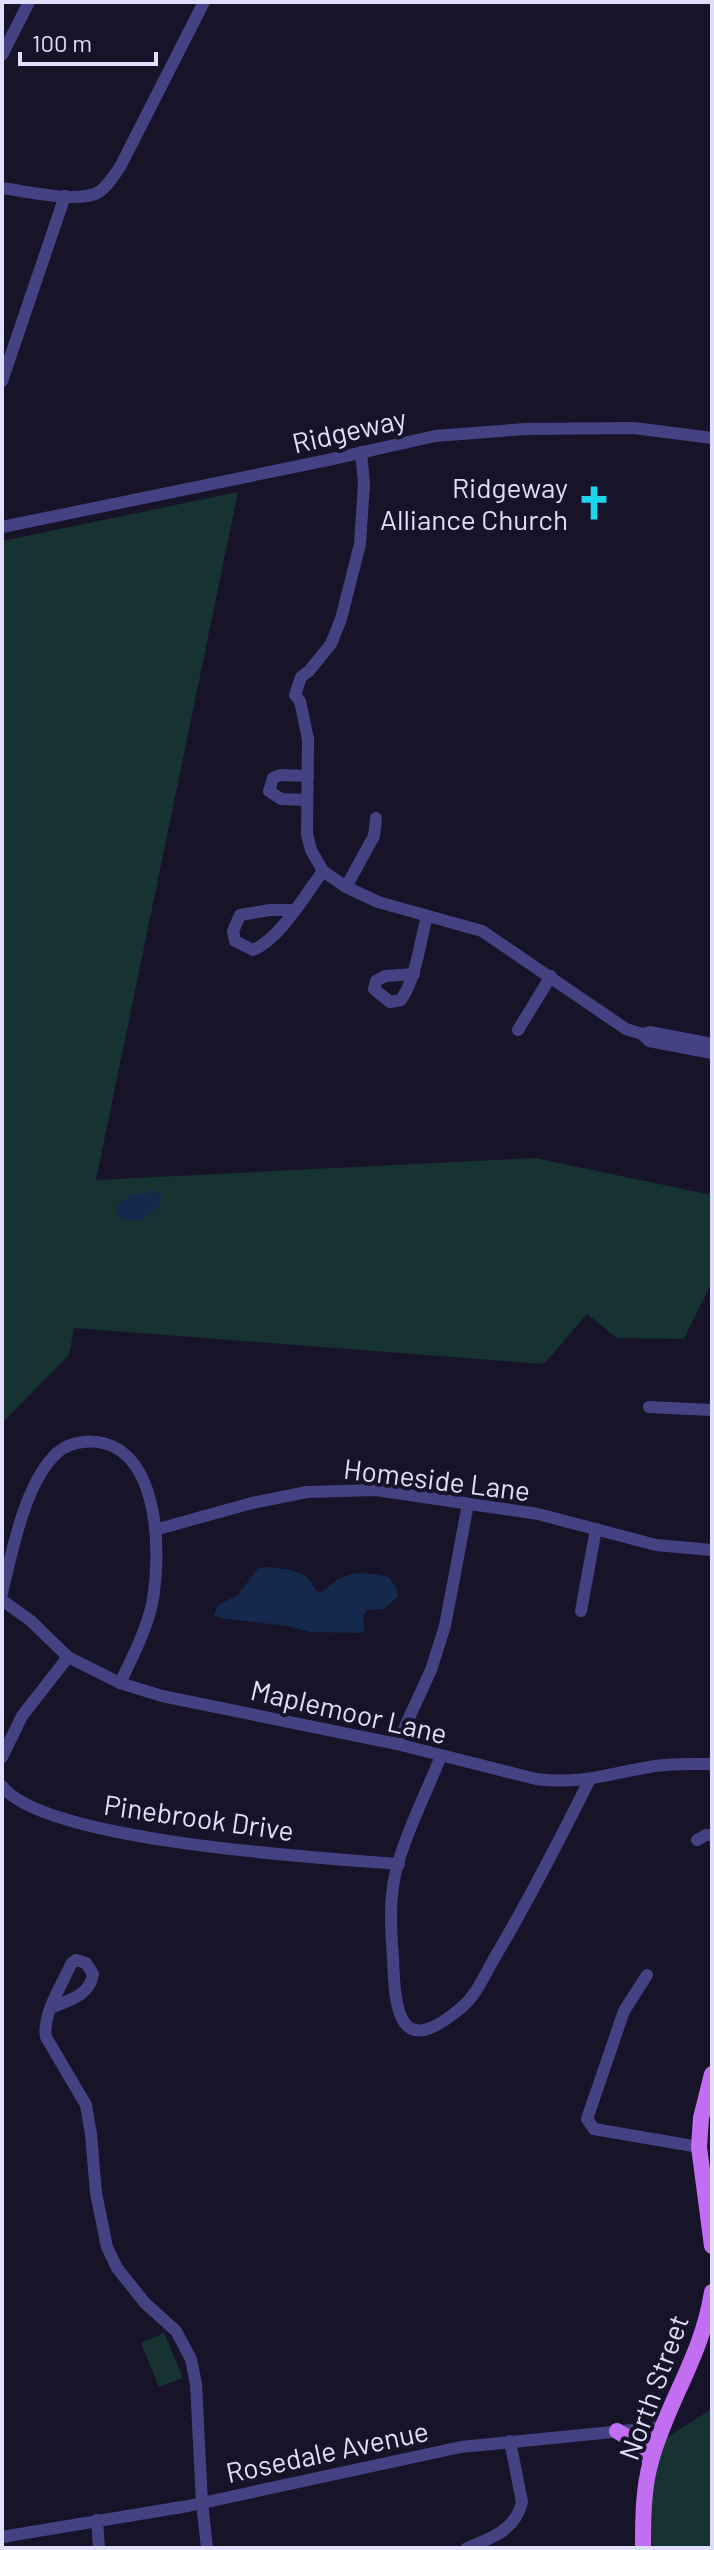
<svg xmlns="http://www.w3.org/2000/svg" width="714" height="2550" font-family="Barlow,sans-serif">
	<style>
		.green { fill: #163231 }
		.water { fill: #14294c }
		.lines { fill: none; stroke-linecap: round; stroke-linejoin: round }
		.minor { stroke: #454283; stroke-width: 12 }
		.major { stroke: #c26ef3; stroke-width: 16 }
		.labels { text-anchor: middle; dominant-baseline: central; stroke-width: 8; stroke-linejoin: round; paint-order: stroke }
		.street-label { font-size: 28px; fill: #e1ddfc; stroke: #171329 }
		.poi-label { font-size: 28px; fill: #e1ddfc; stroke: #171329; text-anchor: end }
	</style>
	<rect width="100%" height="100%" fill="#171329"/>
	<g class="green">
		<polygon points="238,492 96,1180 535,1158 712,1195 712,1282 684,1339 617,1338 587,1314 544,1364 74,1328 69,1355 2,1423 2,541"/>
		<polygon points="164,2333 183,2378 159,2387 141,2343"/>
		<polygon points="712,2409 712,2548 650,2548 650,2490 664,2439"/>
	</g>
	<g class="water">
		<path d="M151,1189L162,1195C158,1215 138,1227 120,1218L116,1208C123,1196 134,1194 147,1194Z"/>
		<path d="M268,1567C289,1570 307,1569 316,1591L321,1592C328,1589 331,1584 337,1580C353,1570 371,1573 389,1577L397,1589L398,1597L383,1609L367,1610L363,1616L365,1629L362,1633L311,1632L287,1626L220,1618L214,1615L217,1606L238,1595L258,1568Z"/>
	</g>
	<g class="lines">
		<g class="minor">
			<polyline points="2,55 29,2"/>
			<path d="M2,188C26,191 79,204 99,192C108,186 114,175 120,167L204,2"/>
			<polyline points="2,381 65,196"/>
			<polyline points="361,452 364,484 360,544 341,619 331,644 309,671 301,677 295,695 300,701 308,739 307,834 311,850 323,871 346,887 378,902 482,931 626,1029 642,1034 650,1032 712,1044"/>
			<polyline points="2,527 328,460 435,436 525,429 634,428 712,438"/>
			<polyline points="306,800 281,799 269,791 273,778 280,775 308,776"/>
			<polyline points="346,887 374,836 376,818"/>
			<path d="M293,910H270L240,915L233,931L235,941L253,950C280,939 305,895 323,871"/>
			<path d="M414,974L385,976L376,981L374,989L390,1002L401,1000C417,976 419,944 427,917"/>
			<polyline points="518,1030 551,976"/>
			<polyline points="642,1034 649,1041 712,1053"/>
			<polyline points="649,1407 712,1410"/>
			<polyline points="158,1529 252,1503 307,1492 376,1490 538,1514 656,1545 712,1550"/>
			<path d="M2,1593C12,1552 24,1488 53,1457C65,1443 85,1439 103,1443C161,1457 161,1558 152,1604C146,1631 132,1658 120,1683"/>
			<path d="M2,1600L31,1621L68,1657L120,1683L162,1696L397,1744L536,1779C583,1785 610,1773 655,1766C673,1763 693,1764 712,1764"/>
			<polyline points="581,1611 596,1529"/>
			<polyline points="397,1744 431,1670 445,1626 468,1504"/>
			<path d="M441,1756C427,1791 403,1839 395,1875C389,1903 391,1930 393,1959C395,2014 400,2060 462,2007C478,1994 487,1969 498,1952C531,1896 560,1839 589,1781"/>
			<polyline points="2,1757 22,1716 68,1657"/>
			<path d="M2,1786C45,1842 323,1858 399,1864"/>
			<polyline points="697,1840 706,1835 712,1835"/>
			<polyline points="647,1975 624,2011 587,2119 594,2129 699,2147"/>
			<path d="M53,2007C70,2000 90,1995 93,1974L86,1963L76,1960L71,1964C62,1985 42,2014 46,2037L86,2105L91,2134L96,2193L107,2247L117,2268L145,2303L176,2331L191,2359L196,2384L202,2503L207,2548"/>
			<polyline points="97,2520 99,2548"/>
			<polyline points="2,2537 188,2506 461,2447 663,2427"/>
			<path d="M467,2548C490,2539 516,2530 522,2502L510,2441"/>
		</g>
		<g class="major">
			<polyline points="712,2074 701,2118 699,2147 712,2246"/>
			<polyline points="617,2431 637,2443 651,2461"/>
			<path d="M643,2548C643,2519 643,2489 651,2461C667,2402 702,2356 712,2292"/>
		</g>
	</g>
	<defs>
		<g id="church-bare" transform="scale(2.76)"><path d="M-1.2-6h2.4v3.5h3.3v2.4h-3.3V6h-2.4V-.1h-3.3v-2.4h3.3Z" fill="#1ad5eb" stroke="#171329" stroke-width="2.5" paint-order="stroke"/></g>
	</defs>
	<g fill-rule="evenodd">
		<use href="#church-bare" x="594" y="503"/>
	</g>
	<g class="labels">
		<g class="street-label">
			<text transform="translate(349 430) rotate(-13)">Ridgeway</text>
			<text transform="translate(437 1479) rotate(7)">Homeside Lane</text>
			<text transform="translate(349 1711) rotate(13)">Maplemoor Lane</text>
			<text transform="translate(199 1817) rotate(8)">Pinebrook Drive</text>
			<text transform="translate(653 2387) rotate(-70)">North Street</text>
			<text transform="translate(327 2451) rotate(-12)">Rosedale Avenue</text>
		</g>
		<g class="poi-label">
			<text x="568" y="487">Ridgeway<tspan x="568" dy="32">Alliance Church</tspan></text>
		</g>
	</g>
	<rect width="714" height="2550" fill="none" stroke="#e1ddfc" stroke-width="8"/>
	<path d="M20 52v12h136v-12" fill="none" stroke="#e1ddfc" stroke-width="4"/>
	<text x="32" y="52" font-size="24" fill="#e1ddfc" stroke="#171329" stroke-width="6" paint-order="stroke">100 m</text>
</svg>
